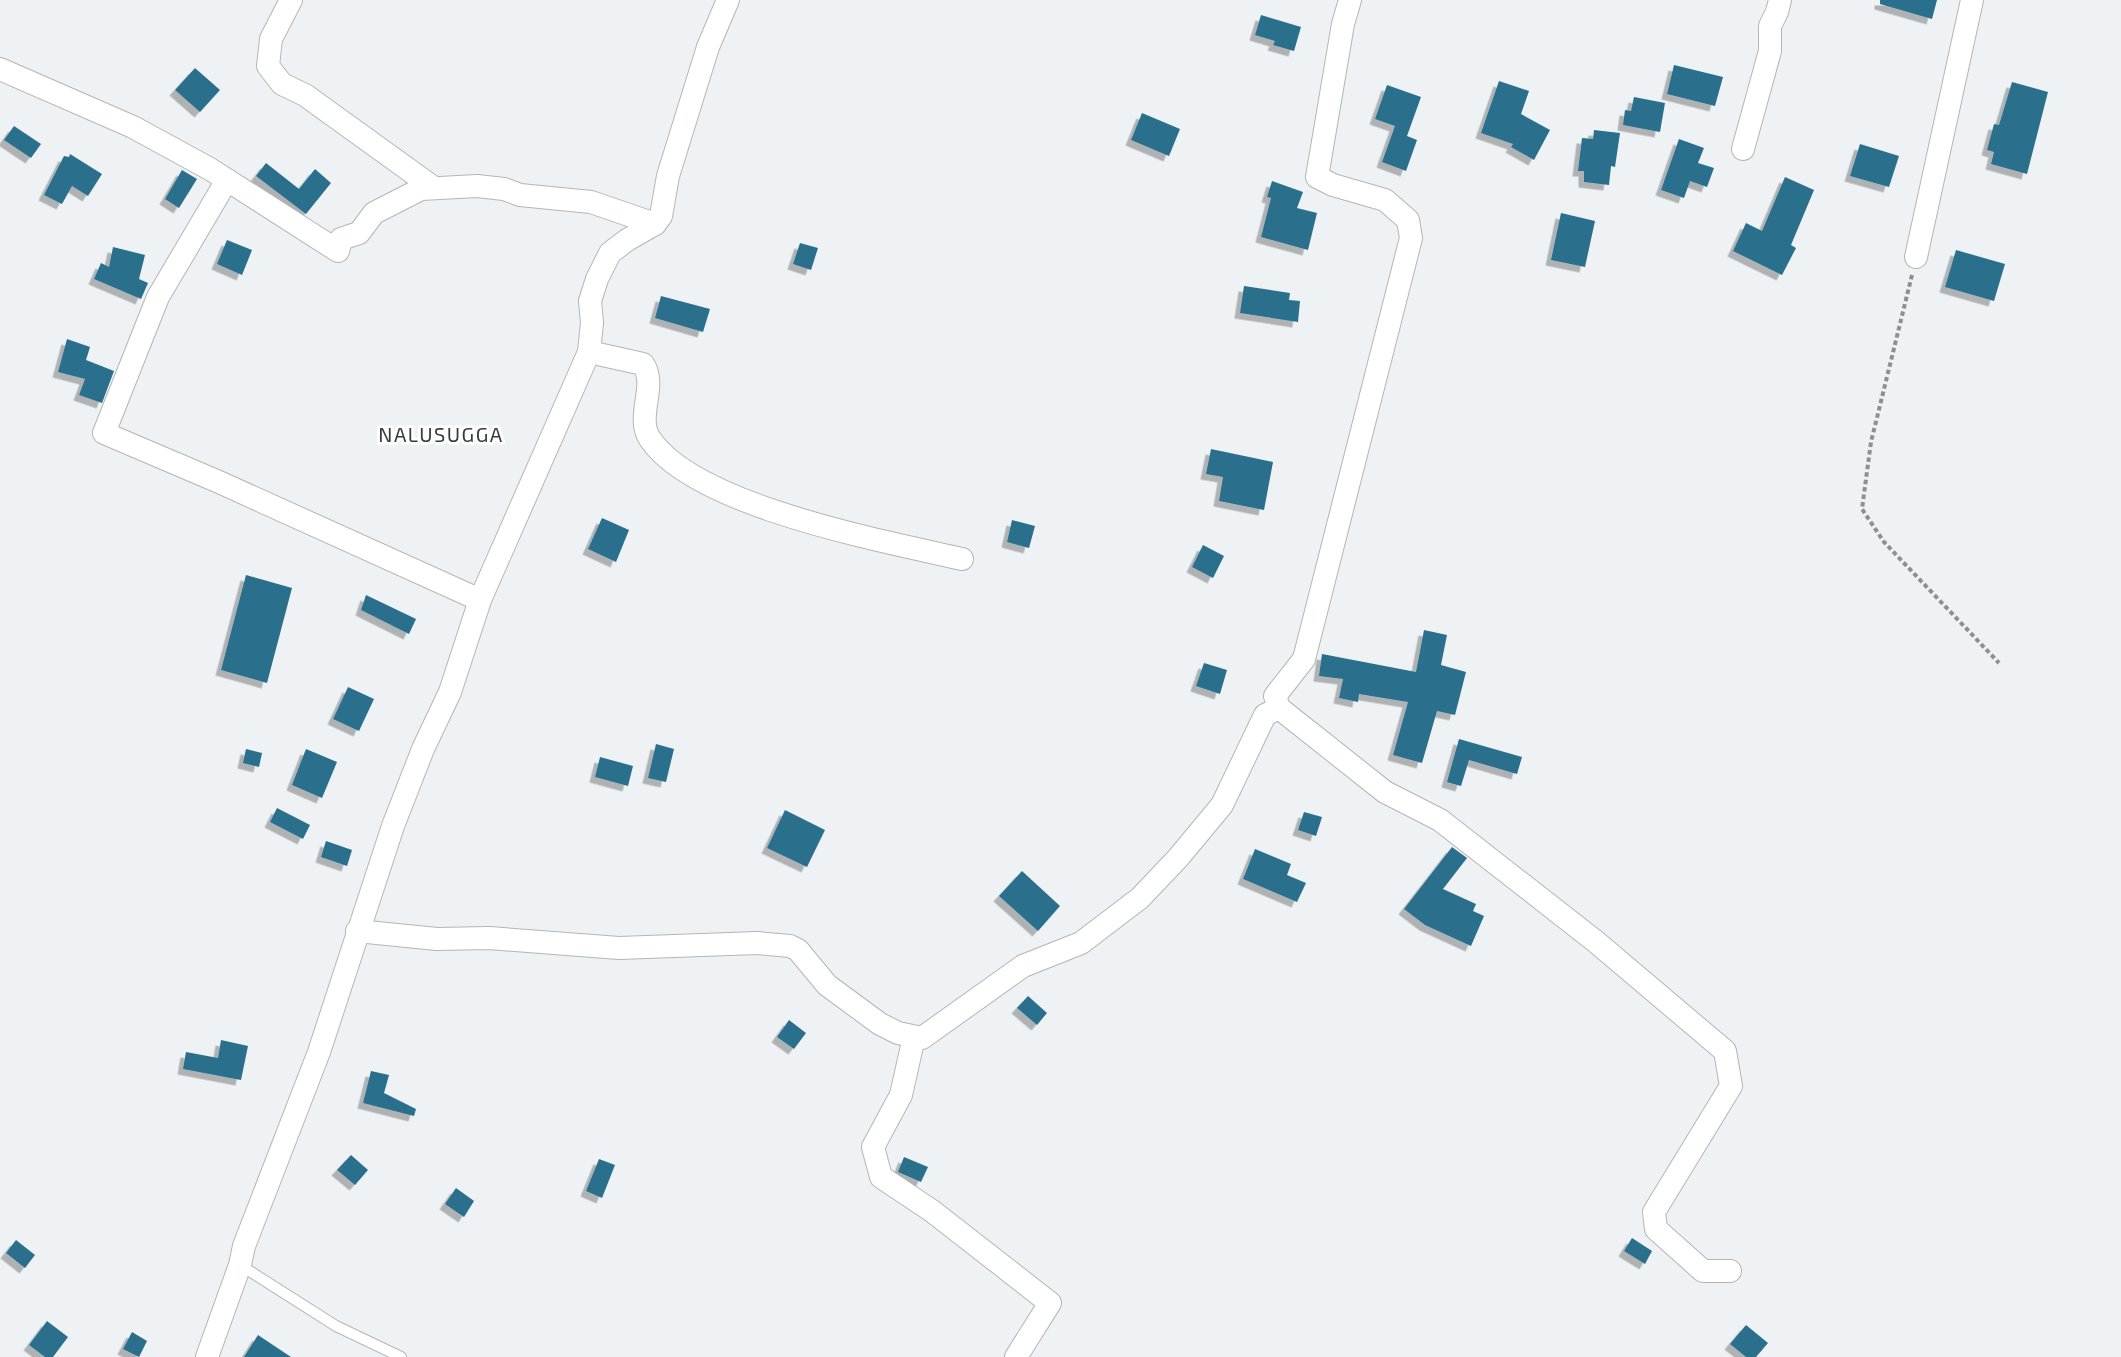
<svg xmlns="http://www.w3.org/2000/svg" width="2121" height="1357" font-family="'Exo 2',sans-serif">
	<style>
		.building { fill: #2a708c; filter: url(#shadow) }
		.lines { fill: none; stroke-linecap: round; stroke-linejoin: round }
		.lane-casing { stroke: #b2b6b8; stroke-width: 12 }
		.street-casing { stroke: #b2b6b8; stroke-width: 24 }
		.path { stroke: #8d9091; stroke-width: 4; stroke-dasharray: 4.5 3; stroke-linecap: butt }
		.lane { stroke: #fff; stroke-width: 10 }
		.street { stroke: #fff; stroke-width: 22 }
		.labels { text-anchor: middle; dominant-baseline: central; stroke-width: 6; stroke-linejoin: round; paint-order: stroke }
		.quarter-label { font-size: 20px; letter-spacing: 1.5px; fill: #383a3b; stroke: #feffff }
	</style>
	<defs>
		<filter id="shadow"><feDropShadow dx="-5.5" dy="5.5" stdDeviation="0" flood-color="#0004"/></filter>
	</defs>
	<rect width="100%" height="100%" fill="#eef2f4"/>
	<g class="building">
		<polygon points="1880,0 1937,0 1932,19 1880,4"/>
		<polygon points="1261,15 1301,27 1294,51 1273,45 1275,41 1255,35"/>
		<polygon points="1674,65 1723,77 1715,106 1667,94"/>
		<polygon points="195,68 220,90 200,112 175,90"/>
		<polygon points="1499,81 1529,91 1521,114 1550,130 1534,160 1511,147 1513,144 1481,133"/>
		<polygon points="2012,82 2048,92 2027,174 1991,164 1994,152 1987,150 1994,124 1999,125"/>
		<polygon points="1387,85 1421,97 1407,136 1417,140 1406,171 1382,162 1395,126 1375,119"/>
		<polygon points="1634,97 1665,103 1660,132 1623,125 1625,110 1631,111"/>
		<polygon points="1142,113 1180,129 1169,156 1131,140"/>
		<polygon points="14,126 41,144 31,158 4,140"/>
		<polygon points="1594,130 1620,133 1615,167 1611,166 1609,185 1584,182 1584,171 1578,171 1582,138 1593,139"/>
		<polygon points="1679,139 1704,148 1698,163 1714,168 1707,187 1690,181 1684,198 1661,190"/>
		<polygon points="1860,144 1899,156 1889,187 1850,176"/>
		<polygon points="70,154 102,174 88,196 72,186 62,204 44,195 64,156 69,157"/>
		<polygon points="266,163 299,189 315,169 331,183 306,214 256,176"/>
		<polygon points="182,170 197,179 179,208 165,199"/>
		<polygon points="1785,177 1814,190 1791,245 1796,248 1782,275 1733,251 1746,223 1762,231"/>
		<polygon points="1272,181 1303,192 1297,208 1317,213 1308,250 1261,237 1271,198 1267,197"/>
		<polygon points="1561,213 1595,221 1585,267 1551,260"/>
		<polygon points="227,240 252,250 242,275 217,264"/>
		<polygon points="800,243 818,248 811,270 793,264"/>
		<polygon points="113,247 145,255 139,279 148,283 141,299 94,279 101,263 109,267"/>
		<polygon points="1956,250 2005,264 1994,301 1945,287"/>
		<polygon points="1244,286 1290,293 1289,300 1300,301 1298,322 1240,313"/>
		<polygon points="661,296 710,309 703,332 655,318"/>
		<polygon points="67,339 90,347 86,360 114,371 102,403 79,395 85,379 58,372"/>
		<polygon points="1211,449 1273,462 1264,510 1219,501 1223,477 1206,474"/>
		<polygon points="602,518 629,530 616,562 588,549"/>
		<polygon points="1012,520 1035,526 1029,548 1007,542"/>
		<polygon points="1203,545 1224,556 1213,578 1192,567"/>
		<polygon points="246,575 292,588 267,683 221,670"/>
		<polygon points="366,595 416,619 409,634 361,610"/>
		<polygon points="1424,630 1447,635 1441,665 1466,672 1455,715 1437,711 1422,763 1393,755 1408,702 1359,694 1358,702 1339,698 1343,679 1319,676 1322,654 1416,672"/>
		<polygon points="1204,663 1227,670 1220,694 1196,686"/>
		<polygon points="348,687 374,699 359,731 333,719"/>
		<polygon points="1459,739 1522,757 1517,774 1469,760 1461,786 1447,782"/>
		<polygon points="656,744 674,749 666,782 648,778"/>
		<polygon points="246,749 262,753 259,767 243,763"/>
		<polygon points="306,749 337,762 322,798 292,785"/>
		<polygon points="600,757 633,766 628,786 595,777"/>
		<polygon points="277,808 310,825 303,839 270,822"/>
		<polygon points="785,810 825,830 807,867 767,848"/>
		<polygon points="1304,812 1322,817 1316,836 1298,830"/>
		<polygon points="326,841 352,850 347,866 321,857"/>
		<polygon points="1452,847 1467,858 1443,889 1476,904 1473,911 1484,916 1471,946 1425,925 1404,909"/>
		<polygon points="1255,849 1291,864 1287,875 1306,883 1297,902 1243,879"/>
		<polygon points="1022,871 1060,906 1038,931 999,896"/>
		<polygon points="1028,996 1047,1013 1037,1025 1017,1008"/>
		<polygon points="789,1020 806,1033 794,1049 777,1037"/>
		<polygon points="221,1040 248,1046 241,1080 183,1069 186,1052 218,1058"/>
		<polygon points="371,1071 389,1075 384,1093 416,1109 414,1116 363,1103"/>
		<polygon points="351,1155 368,1170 355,1185 337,1170"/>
		<polygon points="904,1157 928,1167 921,1182 898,1172"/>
		<polygon points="599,1159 615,1165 602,1198 586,1191"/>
		<polygon points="456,1188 474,1201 464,1217 445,1204"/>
		<polygon points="1632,1238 1652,1251 1645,1264 1624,1251"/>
		<polygon points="16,1240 35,1255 25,1268 6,1253"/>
		<polygon points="47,1321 68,1337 53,1357 45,1357 29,1345"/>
		<polygon points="1746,1325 1768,1343 1756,1357 1746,1357 1730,1344"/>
		<polygon points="132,1332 147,1341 139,1357 123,1349"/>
		<polygon points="258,1335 291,1357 244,1357"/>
	</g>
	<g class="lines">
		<g class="lane-casing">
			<polyline id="lane" points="240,1265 336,1326 401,1357"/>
		</g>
		<g class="street-casing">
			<g id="street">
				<polyline points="291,0 271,39 268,66 282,84 305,95 434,188"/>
				<polyline points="0,69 133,127 210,169 338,251 341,239 359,233 374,213 421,189 477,186 504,189 520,195 591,202 655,224"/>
				<polyline points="1743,149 1770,51 1770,26 1777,12 1780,0"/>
				<polyline points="227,180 158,297 104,433 219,482 480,600"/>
				<polyline points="1916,257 1972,0"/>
				<path d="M589,352L643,364C658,385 635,417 650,439C695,506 883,541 962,559"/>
				<polyline points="1279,708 1385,792 1440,820 1595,941 1725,1051 1731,1086 1654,1212 1656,1229 1703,1271 1730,1271"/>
				<polyline points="357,931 437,939 489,938 619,948 757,943 790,946 798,950 827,985 880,1024 898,1033 922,1038 1023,966 1081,943 1140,898 1178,858 1222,805 1265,715 1279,708 1275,696 1304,659 1411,238 1408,220 1385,200 1333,185 1317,177 1343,24 1350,0"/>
				<polyline points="914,1037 901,1095 873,1147 881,1177 932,1211 1050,1303 1016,1357"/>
				<polyline points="207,1357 240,1265 244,1246 319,1052 393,826 423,749 450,692 480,600 589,352 592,323 590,301 597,279 610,253 627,240 655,224 661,216 668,176 708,47 728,0"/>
			</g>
		</g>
		<polyline class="path" points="1912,275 1871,442 1862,509 1884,542 1999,663"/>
		<use href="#lane" class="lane"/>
		<use href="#street" class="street"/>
	</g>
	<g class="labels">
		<g class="quarter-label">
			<text x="441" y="434">NALUSUGGA</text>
		</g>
	</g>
</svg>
